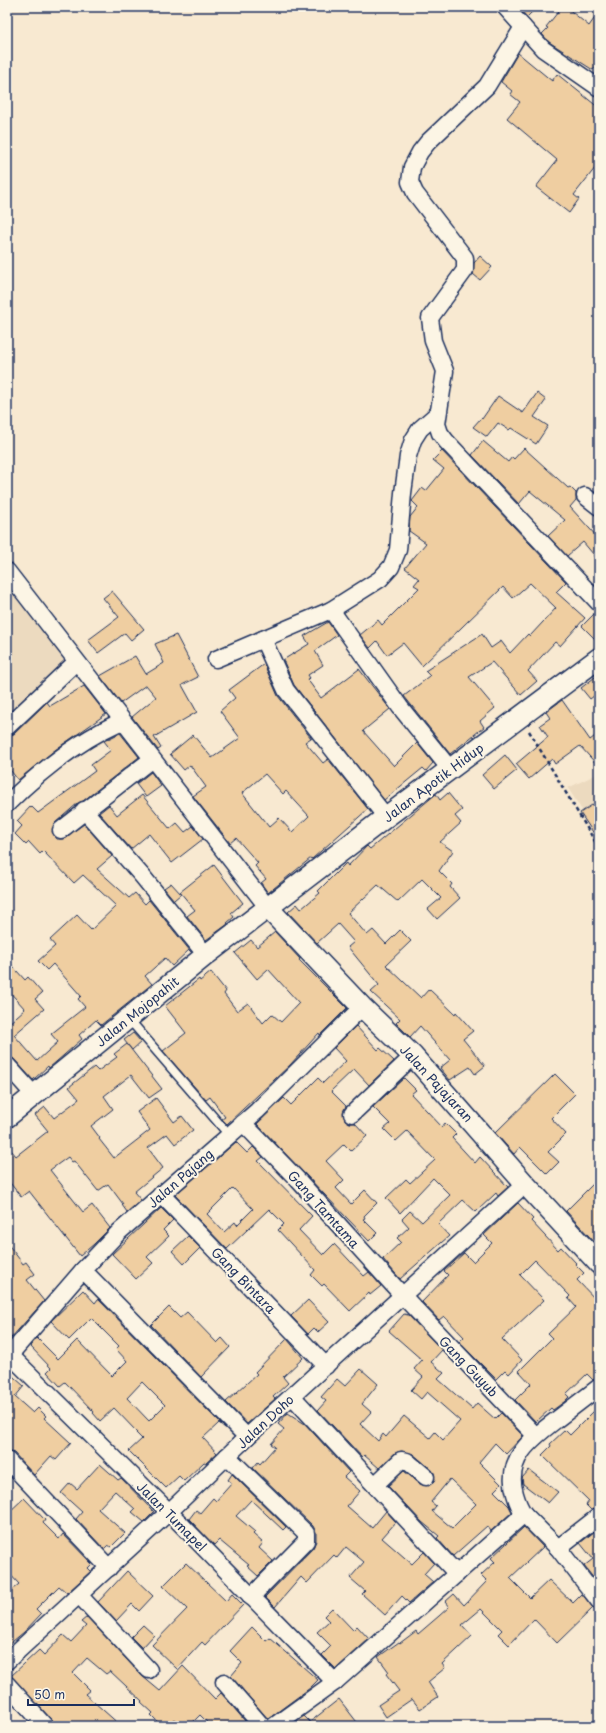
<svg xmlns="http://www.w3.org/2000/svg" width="606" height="1733" font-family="'Playpen Sans',sans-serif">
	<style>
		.built { fill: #ecdabf }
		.building { fill: #efcea1; stroke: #1b2f5e; fill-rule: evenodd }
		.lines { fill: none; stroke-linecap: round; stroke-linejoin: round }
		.service-casing { stroke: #1b2f5e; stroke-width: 11 }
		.minor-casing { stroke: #1b2f5e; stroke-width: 19 }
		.tertiary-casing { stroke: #1b2f5e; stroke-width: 23 }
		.path { stroke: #1b2f5e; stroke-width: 2.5; stroke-dasharray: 4 3; stroke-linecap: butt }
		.service { stroke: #fcf5e5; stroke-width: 8 }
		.minor { stroke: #fcf5e5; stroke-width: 16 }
		.tertiary { stroke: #fcf5e5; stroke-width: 20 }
		.labels { text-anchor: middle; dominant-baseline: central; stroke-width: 4; stroke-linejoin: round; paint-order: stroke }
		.street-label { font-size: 13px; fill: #1b2f5e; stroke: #fcf5e5 }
	</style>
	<rect width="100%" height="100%" fill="#f8e9d1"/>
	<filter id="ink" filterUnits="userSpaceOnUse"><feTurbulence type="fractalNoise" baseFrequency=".025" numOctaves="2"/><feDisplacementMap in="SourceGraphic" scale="8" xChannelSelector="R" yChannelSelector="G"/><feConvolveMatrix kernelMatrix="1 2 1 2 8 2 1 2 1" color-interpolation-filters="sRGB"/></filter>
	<g filter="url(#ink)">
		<g class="built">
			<polygon points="7,581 68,661 7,729"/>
			<polygon points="599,773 599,837 568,788"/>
		</g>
		<g class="building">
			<polygon points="518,7 537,7 527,17"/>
			<polygon points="562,7 566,7 589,26 599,12 599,62 593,70 549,42 542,34 548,28 546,27"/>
			<polygon points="518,53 552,81 557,74 599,108 599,163 574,195 579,199 569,213 536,187 557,160 507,118 520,102 510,94 512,91 501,82"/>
			<polygon points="480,256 492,267 480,280 473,274 474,263"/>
			<polygon points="537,393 546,400 534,417 548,426 536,444 511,428 509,430 498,423 487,437 473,427 481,418 482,419 498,396 523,413"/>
			<polygon points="483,441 508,462 512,457 514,459 524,448 568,488 570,487 576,493 576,500 570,507 599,539 599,561 583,542 567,556 548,536 565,520 530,491 519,504 472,455"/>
			<polygon points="442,451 566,582 556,592 585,618 560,646 555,642 528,671 537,681 521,695 492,662 469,677 495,708 480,721 484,727 450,754 404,696 430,676 425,671 482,634 491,648 501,641 510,653 528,634 530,636 556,608 530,583 513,598 503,587 422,666 403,643 387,655 377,641 370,648 360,635 378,620 382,625 419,588 414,585 419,579 405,568 426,543 409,531 410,517 418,507 412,501 422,488 426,491 444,469 433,460"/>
			<polygon points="112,591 144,629 131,640 125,633 98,653 88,640 119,617 103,598"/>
			<polygon points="596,612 599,612 599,643 582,626"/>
			<polygon points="328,622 337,635 315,651 323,665 308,675 310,678 307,679 321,698 359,669 390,709 363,731 394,766 417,743 433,763 426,771 423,768 384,800 294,685 283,660 309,644 304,636"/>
			<polygon points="176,635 198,677 182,685 197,712 154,737 161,748 158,750 132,717 156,697 146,685 121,703 100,676 135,656 146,674 164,663 155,644"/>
			<path d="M264,664L278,696L311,738L305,742L323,763L328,759L368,809L312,859L311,858L268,893L261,883L266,879L255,866L258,863L236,838L230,843L193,796L206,787L190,765L184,770L170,754L193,735L212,758L240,738L220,711L235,698L229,690ZM265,774L283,794L286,791L309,816L292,832L279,818L269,827L242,793Z"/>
			<polygon points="599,674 599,692 590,699 581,688"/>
			<polygon points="84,686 106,714 55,750 18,780 7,766 7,736 14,734 47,702 50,706"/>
			<polygon points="562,700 590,740 599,733 599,767 580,746 555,764 552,759 529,779 516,764 548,737 540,725 550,718 546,712"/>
			<polygon points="120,733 139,757 83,801 78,803 55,823 52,832 57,839 63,839 84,824 112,856 97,869 129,898 135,893 145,904 149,900 191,952 189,950 172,966 165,958 145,976 152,984 101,1025 96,1020 79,1035 82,1039 64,1055 49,1068 48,1066 33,1080 14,1059 7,1056 7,1025 25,1009 7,989 7,960 25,980 28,977 42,993 35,999 44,1009 14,1035 37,1061 58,1042 51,1034 85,1007 78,999 81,996 53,964 47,970 38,961 55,946 50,940 77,915 91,930 116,906 83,875 74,883 43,851 40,854 29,842 26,845 15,834 22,826 17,821 31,806 38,813 95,771 91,765 111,750 104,741"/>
			<polygon points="505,755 517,770 494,789 482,775"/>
			<polygon points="151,772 161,786 146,797 136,784"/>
			<polygon points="448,793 462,810 455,816 461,823 440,842 453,851 439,871 452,884 450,887 460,898 437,919 428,909 441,898 422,879 398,902 378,885 348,913 367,935 373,930 386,944 400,930 411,941 386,965 421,998 429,989 455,1014 456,1012 473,1031 463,1039 485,1066 475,1074 470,1067 450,1080 440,1068 450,1060 420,1026 410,1037 396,1023 400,1019 371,992 379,985 348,947 354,942 338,924 317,943 288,912 297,904 301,909 320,893 318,891 346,863 348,866 367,846 370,849 436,794 440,800"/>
			<polygon points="142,795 170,829 177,823 185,832 193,826 203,839 172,863 149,834 131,849 99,813 109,805 117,815"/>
			<polygon points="595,803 599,810 599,841 580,813"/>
			<polygon points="214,865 243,903 231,913 234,917 227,923 228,924 206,940 187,916 195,910 180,892"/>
			<polygon points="171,883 181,894 174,900 164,888"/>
			<polygon points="275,932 300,959 299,960 347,1008 320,1035 319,1033 290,1065 227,1124 222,1119 225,1117 210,1097 206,1100 163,1051 186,1033 165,1006 199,979 200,981 211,972 226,991 224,994 237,1011 248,1003 263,1023 272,1014 281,1022 299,1003 268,969 257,979 235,953 251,940 257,947"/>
			<polygon points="356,1026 378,1050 380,1048 394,1061 369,1085 354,1069 331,1091 346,1106 343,1112 345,1120 350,1123 355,1123 367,1136 351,1151 344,1144 326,1161 344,1180 336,1188 351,1204 365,1190 377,1203 364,1216 365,1218 363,1219 377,1233 369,1241 257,1124 284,1098 291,1105 318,1078 323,1083 346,1061 334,1048"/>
			<polygon points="133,1033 141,1042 132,1050 124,1040"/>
			<polygon points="127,1044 162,1089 149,1098 131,1075 104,1096 113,1109 91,1126 100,1138 99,1139 114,1158 150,1130 137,1112 156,1098 174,1122 182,1116 193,1130 175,1144 167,1134 148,1148 163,1168 134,1192 141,1200 127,1212 122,1205 123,1204 108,1184 98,1191 74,1161 72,1162 68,1157 50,1170 83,1212 92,1205 110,1228 94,1244 80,1256 29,1191 21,1197 7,1179 7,1145 16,1156 48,1131 35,1115 45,1107 54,1118 79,1099 69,1087 94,1067 98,1071 117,1057 114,1054"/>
			<polygon points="555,1074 575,1094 551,1118 566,1134 548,1152 559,1162 547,1174 520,1147 514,1154 495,1133"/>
			<polygon points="404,1078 416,1090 411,1094 442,1127 445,1123 456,1134 452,1138 475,1163 480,1157 508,1187 498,1196 496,1193 476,1212 463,1200 438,1224 449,1236 400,1279 383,1259 401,1242 397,1238 409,1227 402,1219 410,1211 422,1222 450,1195 433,1178 400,1213 386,1198 406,1179 410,1183 435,1160 407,1131 396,1141 384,1129 390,1124 373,1107"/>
			<path d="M236,1142L247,1153L253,1147L263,1157L258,1161L312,1216L299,1230L323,1255L334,1244L364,1276L369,1272L381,1286L370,1295L369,1293L350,1311L324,1284L322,1286L311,1275L315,1270L278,1230L284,1224L269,1209L227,1249L175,1195ZM233,1188L253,1209L237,1225L235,1222L224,1232L207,1214Z"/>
			<polygon points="599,1178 599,1247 566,1211"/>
			<polygon points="518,1203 533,1219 531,1221 558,1250 561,1247 576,1263 575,1264 584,1273 577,1280 599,1303 599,1378 593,1380 587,1374 566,1394 569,1397 564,1402 553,1410 551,1408 536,1422 515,1400 531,1384 519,1371 552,1338 548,1334 576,1307 568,1298 570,1296 535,1260 520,1275 544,1300 502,1339 522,1360 509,1374 505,1370 496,1379 459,1342 464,1337 444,1316 439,1320 422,1302 448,1275 444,1271 464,1253 473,1262 492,1243 484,1235"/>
			<polygon points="161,1208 173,1220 163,1230 169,1236 147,1257 153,1263 136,1279 112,1254"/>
			<polygon points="188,1236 200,1248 184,1264 172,1251"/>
			<polygon points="7,1243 23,1264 26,1262 35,1274 27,1280 44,1301 11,1338 7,1333"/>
			<path d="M83,1290L95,1303L98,1299L225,1428L219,1423L203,1438L217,1453L206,1463L204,1462L184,1481L179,1476L166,1488L129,1451L142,1439L136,1433L137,1432L114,1408L100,1421L93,1413L94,1412L65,1382L60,1386L47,1372L51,1368L30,1346L37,1338L58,1359L77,1340L112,1376L127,1361L116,1349L119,1346L91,1318L69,1340L51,1321ZM142,1382L165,1405L149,1421L127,1398Z"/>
			<polygon points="308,1300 329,1322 318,1332 314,1328 308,1334 291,1316"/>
			<polygon points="169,1307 180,1318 187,1312 217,1343 222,1338 230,1347 201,1377 151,1325"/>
			<path d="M404,1314L408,1315L442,1350L431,1362L444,1373L438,1379L472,1409L477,1403L495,1419L501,1413L523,1436L506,1454L495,1443L479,1462L501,1484L494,1491L509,1506L512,1512L491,1531L487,1526L453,1556L437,1538L439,1536L422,1522L388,1486L404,1471L420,1484L429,1486L435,1479L432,1470L413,1454L402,1451L395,1453L379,1468L364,1455L362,1457L318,1410L326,1401L321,1397L337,1379L345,1386L361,1369L378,1384L362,1404L371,1412L360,1424L378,1441L383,1434L386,1437L404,1416L430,1438L435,1432L443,1440L460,1421L427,1392L421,1399L411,1390L423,1377L414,1369L422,1360L389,1331ZM450,1479L476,1504L452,1528L432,1511L436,1506L431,1502Z"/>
			<polygon points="287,1339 303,1358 283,1377 288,1383 273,1397 275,1399 247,1424 226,1402 257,1374 255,1372"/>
			<polygon points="7,1371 24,1386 15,1397 33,1413 38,1408 46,1416 44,1418 71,1443 56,1460 51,1456 34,1475 14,1453 7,1451"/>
			<polygon points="599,1406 599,1507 591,1510 586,1505 589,1501 542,1455 551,1446 550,1444 565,1430 570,1435"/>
			<polygon points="288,1413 305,1424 349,1472 344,1477 360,1491 347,1506 372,1528 386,1511 396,1522 382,1538 412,1564 424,1552 434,1563 424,1574 433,1582 409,1603 402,1596 385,1615 362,1594 365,1591 350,1578 364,1562 346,1547 337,1558 334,1555 307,1583 301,1577 275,1607 265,1597 313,1548 316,1541 316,1532 313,1526 253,1468 258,1462 260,1464 275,1447 271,1444 284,1429 278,1424"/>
			<polygon points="100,1464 118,1480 121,1478 154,1512 144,1522 132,1512 135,1509 115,1491 98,1509 125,1533 111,1547 108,1545 104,1549 76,1519 82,1512 61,1493 70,1483 77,1489"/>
			<polygon points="529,1470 558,1492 548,1503 523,1484 522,1478"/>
			<polygon points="232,1474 286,1527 283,1530 251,1500 236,1516 255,1532 253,1534 263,1543 259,1548 273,1561 258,1576 247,1566 249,1565 219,1540 214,1545 189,1519 196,1510 200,1513 213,1498 216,1501 232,1483 228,1480"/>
			<polygon points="24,1498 45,1520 43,1523 59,1539 63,1534 92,1564 88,1568 91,1571 67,1593 59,1586 36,1609 41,1614 24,1632 7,1646 7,1594 19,1584 7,1571 7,1514"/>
			<polygon points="524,1527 543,1547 510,1578 530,1598 549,1580 573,1603 582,1594 593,1608 557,1643 534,1619 509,1645 498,1634 502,1630 481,1609 462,1625 472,1636 442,1664 445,1668 428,1682 438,1697 420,1709 412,1699 386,1717 378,1705 399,1691 386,1674 389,1672 378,1657 399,1642 400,1643 416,1631 418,1634 439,1616 449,1607 445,1602 454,1594 464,1605 487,1581 481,1575 495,1562 491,1558"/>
			<polygon points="599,1528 599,1585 584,1566 593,1559 580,1543"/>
			<polygon points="186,1563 226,1601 232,1594 243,1605 205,1645 202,1642 177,1669 152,1645 187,1609 163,1586"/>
			<polygon points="127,1571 153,1596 139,1611 132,1604 116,1621 98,1602"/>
			<polygon points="332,1608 353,1630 357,1626 369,1639 336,1669 322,1655 331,1646 317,1632 329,1621 324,1616"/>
			<polygon points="87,1617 142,1676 160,1691 183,1666 215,1699 221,1693 245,1721 240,1726 211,1726 200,1715 189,1726 181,1726 174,1719 166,1726 162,1726 151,1715 153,1713 141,1702 142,1701 110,1671 106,1674 87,1658 73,1673 90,1690 85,1694 121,1726 54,1726 52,1720 11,1676 39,1650 44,1655 63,1635 71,1642 86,1626 81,1622"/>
			<polygon points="143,1625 154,1635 142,1648 131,1637"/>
			<polygon points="252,1627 266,1641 270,1638 318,1680 310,1688 268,1719 231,1676 242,1663 230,1651"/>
			<polygon points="339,1699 360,1726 290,1726 304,1716 310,1722"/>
		</g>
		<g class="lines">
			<g class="service-casing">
				<polyline id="service" points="128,1018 229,1135"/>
			</g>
			<g class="minor-casing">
				<g id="minor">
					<polyline points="505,7 543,49 599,88"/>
					<polyline points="523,27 487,86 428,142 420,152 412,167 410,182 415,193 465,258 465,270 430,318 433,341 445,371 437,424 440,433 446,441 599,603"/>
					<polyline points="585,496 599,507"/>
					<polyline points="7,571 268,908"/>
					<polyline points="331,610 400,707 450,769"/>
					<polyline points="263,639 286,690 386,817"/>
					<polyline points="216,659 331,610 380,579 391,567 398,550 403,493 408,456 413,440 420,429 437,414"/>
					<polyline points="7,727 76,662"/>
					<path d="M7,804C41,770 78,741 122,721"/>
					<polyline points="84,810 143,877 206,955"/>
					<polyline points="61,830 152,759"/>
					<polyline points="7,1065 34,1095"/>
					<polyline points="352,1114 413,1056"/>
					<polyline points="243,1123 298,1180 403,1296 536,1436"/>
					<polyline points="161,1194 326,1366"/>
					<polyline points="83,1270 247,1437"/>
					<polyline points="7,1352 169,1512 335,1682"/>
					<polyline points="7,1358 83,1270 119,1232 257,1111 362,1007"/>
					<polyline points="292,1396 457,1574"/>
					<polyline points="227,1456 306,1533 306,1541 251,1597"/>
					<polyline points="7,1460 109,1568"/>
					<polyline points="375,1485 401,1460 407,1461 426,1477"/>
					<polyline points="524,1514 558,1548 599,1601"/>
					<polyline points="558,1548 599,1516"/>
					<polyline points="79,1595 149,1670"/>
					<polyline points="7,1661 169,1512 247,1437 525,1184"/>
					<polyline points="224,1682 262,1726"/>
					<polyline points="7,1684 45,1726"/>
					<path d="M274,1726L335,1682L524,1514C519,1507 517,1501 515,1494C504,1457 534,1437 560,1417C573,1407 586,1397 599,1387"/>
				</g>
			</g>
			<g class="tertiary-casing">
				<g id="tertiary">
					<polyline points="268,908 362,1007 413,1056 525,1184 599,1264"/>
					<polyline points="7,1117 206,955 386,817 599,658"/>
				</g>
			</g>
			<polyline class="path" points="529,731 599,848"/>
			<use href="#service" class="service"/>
			<use href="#minor" class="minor"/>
			<use href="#tertiary" class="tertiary"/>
		</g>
	</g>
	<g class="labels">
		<g class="street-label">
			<text transform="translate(433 782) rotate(-37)">Jalan Apotik Hidup</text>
			<text transform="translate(137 1011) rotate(-39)">Jalan Mojopahit</text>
			<text transform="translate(437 1083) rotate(47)">Jalan Pajajaran</text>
			<text transform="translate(180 1178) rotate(-41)">Jalan Pajang</text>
			<text transform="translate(324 1209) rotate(48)">Gang Tamtama</text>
			<text transform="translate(244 1280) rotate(46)">Gang Bintara</text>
			<text transform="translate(469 1366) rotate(46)">Gang Guyub</text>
			<text transform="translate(265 1421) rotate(-43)">Jalan Doho</text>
			<text transform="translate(172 1516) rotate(45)">Jalan Tumapel</text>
		</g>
	</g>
	<rect width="606" height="1733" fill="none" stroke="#fcf5e5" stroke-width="24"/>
	<rect x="12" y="12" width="582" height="1709" fill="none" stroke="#1b2f5e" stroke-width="1.5" filter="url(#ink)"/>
	<path d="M28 1699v6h106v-6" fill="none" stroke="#1b2f5e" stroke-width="2"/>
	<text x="34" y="1699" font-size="12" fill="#1b2f5e" stroke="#fcf5e5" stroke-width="3" paint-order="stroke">50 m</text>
</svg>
